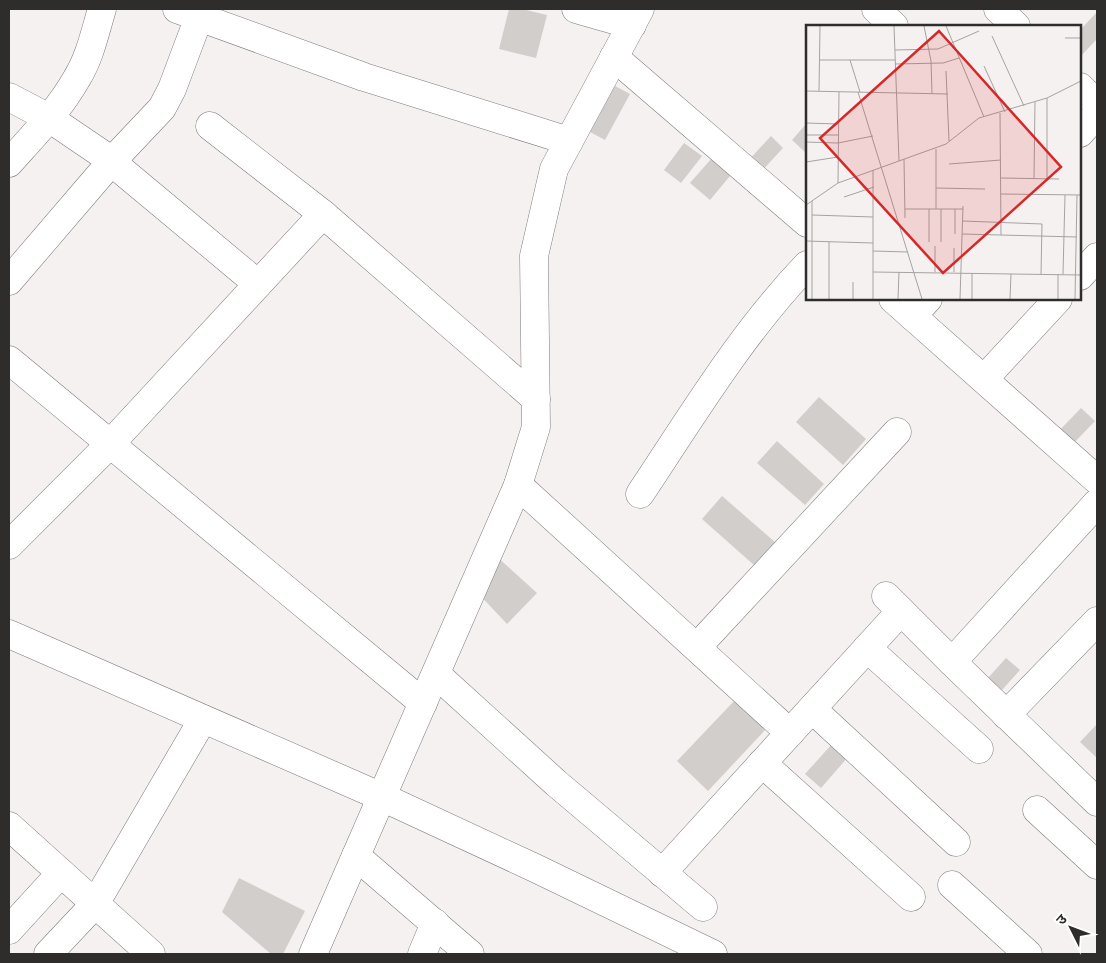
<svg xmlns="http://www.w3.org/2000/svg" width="1106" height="963" font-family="'Open Sans','Noto Sans Devanagari',sans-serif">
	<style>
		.building { fill: #d1cecc }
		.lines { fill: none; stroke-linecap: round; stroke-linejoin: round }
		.minor-casing { stroke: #7e7a7a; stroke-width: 29 }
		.minor { stroke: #fff; stroke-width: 28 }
		.inset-road { fill: none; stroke: #a5a3a2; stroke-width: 1 }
		.view { fill: #d62828; fill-opacity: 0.15; stroke: #d62828; stroke-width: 2.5 }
		.inset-edge { fill: none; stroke: #2e2d2c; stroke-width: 2.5 }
	</style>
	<rect width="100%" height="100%" fill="#f5f1f0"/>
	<g class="building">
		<polygon points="509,9 522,9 547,15 536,58 499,49"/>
		<polygon points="1097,12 1097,39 1080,57 1080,30"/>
		<polygon points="615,86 630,94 605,140 590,132"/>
		<polygon points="806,124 807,125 806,153 792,140"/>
		<polygon points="771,136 783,148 759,174 747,162"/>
		<polygon points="684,143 702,156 681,183 664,170"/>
		<polygon points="711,159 730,176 710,200 690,183"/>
		<polygon points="819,397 866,439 843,465 796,422"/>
		<polygon points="1081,408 1095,421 1070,447 1056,434"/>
		<polygon points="777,441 824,484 805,505 757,463"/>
		<polygon points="722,496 776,543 755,566 702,519"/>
		<polygon points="495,555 537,593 507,624 475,590"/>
		<polygon points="1006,658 1020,670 1002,690 988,678"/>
		<polygon points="736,699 767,728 708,791 677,761"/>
		<polygon points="1097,724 1097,758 1080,742"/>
		<polygon points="833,743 848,757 821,788 805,774"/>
		<polygon points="239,878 305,911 283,954 271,954 222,912"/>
	</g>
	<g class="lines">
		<g class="minor-casing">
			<g id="minor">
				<polyline points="177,9 364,77 569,141"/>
				<polyline points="576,9 632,25"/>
				<polyline points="876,9 894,26"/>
				<polyline points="998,9 1016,26"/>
				<polyline points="614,57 807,223"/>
				<polyline points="1080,87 1097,104"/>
				<polyline points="9,97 49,118 102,154 258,284"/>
				<polyline points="210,126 323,214 536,399"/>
				<polyline points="1080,133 1097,114"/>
				<path d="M9,163C33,136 59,110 77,78C90,57 95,32 102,9"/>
				<polyline points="1080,276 1097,257"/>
				<polyline points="9,281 111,162 162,108 172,89 199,17"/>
				<polyline points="893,299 1097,480"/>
				<polyline points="912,316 928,299"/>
				<polyline points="9,360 423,703"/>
				<polyline points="984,379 1058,299"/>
				<polyline points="518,485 790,733"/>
				<path d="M640,494C692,416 741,334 807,265"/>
				<polyline points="9,545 111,443 323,214"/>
				<polyline points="886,596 952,662 1097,802"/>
				<polyline points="9,634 382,797 535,868 713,954"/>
				<polyline points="697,647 897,432"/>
				<polyline points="867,648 979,749"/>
				<polyline points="952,662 1097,503"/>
				<polyline points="436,674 556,783 703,907"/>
				<polyline points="812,709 956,842"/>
				<polyline points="1006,715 1097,621"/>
				<polyline points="762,763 911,897"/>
				<polyline points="1037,810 1097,865"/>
				<polyline points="9,826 151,954"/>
				<polyline points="356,856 470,954"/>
				<polyline points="662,873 901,611"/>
				<polyline points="952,885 1028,954"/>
				<polyline points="9,930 61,873"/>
				<polyline points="48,954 95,904 203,719"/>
				<polyline points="313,954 518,485 536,427 534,256 554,169 640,9"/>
				<polyline points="422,954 435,923"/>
			</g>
		</g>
		<use href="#minor" class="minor"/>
	</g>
	<g transform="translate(806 25)">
		<rect width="275" height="275" fill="#f5f1f0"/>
		<path class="inset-road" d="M88,1L93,136M118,1L125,36L126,69M140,1L178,92M186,11L218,81M259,13H275M89,25L132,24L173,6M14,35H89M44,35L54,67M89,39L137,38L153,33M178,41L199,87M140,46L143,116M0,66L142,69M13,66L14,1M52,67L116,274M241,73V154M194,88L195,210M0,98L32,99M0,110H32M0,117L32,118L67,111M98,134L99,193M0,137L32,132M143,139L195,135M67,145V274M195,153L253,154M228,153L229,77M32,158L33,67M130,163L179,164M195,169L275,170M38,172L68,162M6,176V274M0,180L32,158L140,119L173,93L241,73L275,56M99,184H157M123,184V217M130,184V124M149,184V209M6,190L67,192M157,196L236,199L235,249M156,209L271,212M0,216L67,218M135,217V184M67,226L102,227M67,247L275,250M129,247V221M148,247V223M257,249L259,170M23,274V217M47,274V257M92,274L93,247M154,274L157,181M166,274V248M204,274L205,249M252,274V249M269,274L271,170"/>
		<path class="view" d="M133,6L255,142L137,248L14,113Z"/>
		<rect width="275" height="275" class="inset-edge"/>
	</g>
	<rect width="1106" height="963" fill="none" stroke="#2e2d2c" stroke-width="20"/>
	<g transform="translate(1071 928) rotate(312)" stroke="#ffffff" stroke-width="4" paint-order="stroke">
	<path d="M0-4L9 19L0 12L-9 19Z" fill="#2e2d2c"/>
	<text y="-8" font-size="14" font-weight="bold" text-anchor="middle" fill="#2e2d2c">उ</text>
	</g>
</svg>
